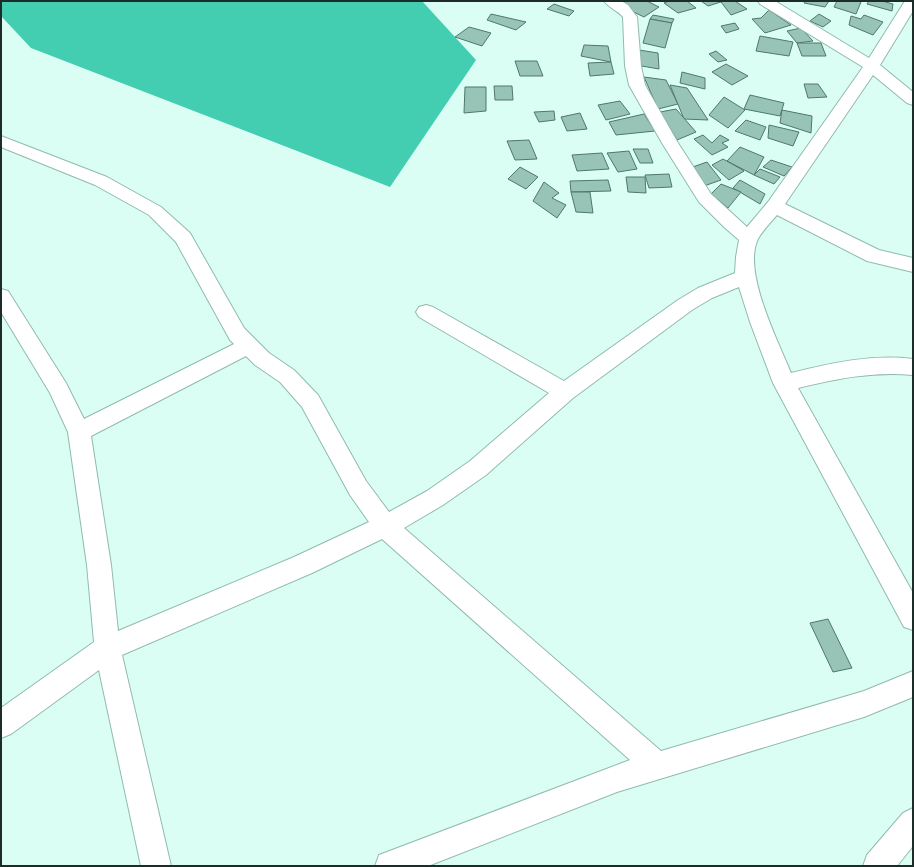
<svg xmlns="http://www.w3.org/2000/svg" width="914" height="867" font-family="Arial,sans-serif">
	<style>
		.forest { fill: #43cdb1 }
		.building { fill: #98c3b7; stroke: #4f786d }
		.lines { fill: none; stroke-linecap: round; stroke-linejoin: round }
		.street-casing { stroke: #90baae; stroke-width: 2 }
		.secondary-casing { stroke: #90baae; stroke-width: 2 }
		.street { fill: #fff; fill-rule: evenodd }
		.secondary { fill: #fff; fill-rule: evenodd }
	</style>
	<rect width="100%" height="100%" fill="#dbfef4"/>
	<polygon class="forest" points="1,1 422,1 476,60 390,187 31,48 1,16"/>
	<g class="building">
		<polygon points="611,1 647,1 659,7 644,17"/>
		<polygon points="669,1 687,1 696,8 678,13 664,3"/>
		<polygon points="701,1 724,1 708,6"/>
		<polygon points="724,1 735,1 747,9 731,15 721,2"/>
		<polygon points="805,1 829,1 825,7 804,3"/>
		<polygon points="837,1 858,1 861,2 856,14 834,7"/>
		<polygon points="869,1 882,1 893,4 892,11 867,4"/>
		<polygon points="554,4 574,11 569,16 547,9"/>
		<polygon points="769,10 791,25 765,33 752,19 761,18"/>
		<polygon points="491,14 526,22 516,30 487,20"/>
		<polygon points="819,14 831,21 823,27 810,21"/>
		<polygon points="653,15 674,19 672,23 650,19"/>
		<polygon points="864,15 883,22 873,35 849,25 851,16 861,19"/>
		<polygon points="650,19 672,23 665,48 643,43"/>
		<polygon points="735,23 739,29 726,33 721,26"/>
		<polygon points="469,27 491,33 482,46 455,37"/>
		<polygon points="801,28 813,41 797,43 787,31"/>
		<polygon points="760,36 793,42 789,56 756,51"/>
		<polygon points="797,43 821,43 826,56 802,56"/>
		<polygon points="584,45 608,46 611,62 581,56"/>
		<polygon points="639,50 658,53 659,69 636,65"/>
		<polygon points="716,51 727,60 718,62 709,54"/>
		<polygon points="515,61 537,61 543,76 520,76"/>
		<polygon points="611,62 614,74 590,76 588,63"/>
		<polygon points="726,64 748,76 732,85 712,72"/>
		<polygon points="682,72 705,78 705,89 680,83"/>
		<polygon points="644,77 666,80 678,104 658,109"/>
		<polygon points="804,84 818,84 827,97 808,98"/>
		<polygon points="670,85 687,88 708,120 684,119"/>
		<polygon points="494,86 512,86 513,100 495,100"/>
		<polygon points="465,87 486,87 486,111 464,113"/>
		<polygon points="750,95 784,103 780,116 744,109"/>
		<polygon points="724,97 745,110 728,128 709,115"/>
		<polygon points="620,101 630,114 606,120 598,105"/>
		<polygon points="676,109 696,132 677,140 660,112"/>
		<polygon points="782,110 812,116 811,133 780,123"/>
		<polygon points="554,111 555,120 539,122 534,112"/>
		<polygon points="580,113 587,129 567,131 561,117"/>
		<polygon points="644,114 655,131 616,135 609,122"/>
		<polygon points="746,120 766,127 760,140 735,131"/>
		<polygon points="769,125 799,132 793,146 768,138"/>
		<polygon points="703,135 712,143 720,135 729,140 722,143 728,147 712,155 694,139"/>
		<polygon points="529,140 537,159 515,160 507,141"/>
		<polygon points="740,147 764,157 754,175 727,161"/>
		<polygon points="633,149 648,149 653,163 640,163"/>
		<polygon points="629,151 637,169 618,172 607,153"/>
		<polygon points="602,153 609,169 577,171 572,155"/>
		<polygon points="723,159 741,169 744,171 729,180 712,165"/>
		<polygon points="771,160 792,167 784,176 763,167"/>
		<polygon points="707,162 721,180 704,186 687,169"/>
		<polygon points="520,167 538,177 526,189 508,179"/>
		<polygon points="760,169 780,177 774,184 754,175"/>
		<polygon points="669,174 672,187 649,188 645,175"/>
		<polygon points="626,177 645,177 646,193 628,192"/>
		<polygon points="608,180 611,191 571,192 570,181"/>
		<polygon points="740,180 765,194 760,204 733,188"/>
		<polygon points="544,182 559,193 552,198 566,205 557,218 533,201"/>
		<polygon points="721,184 741,192 728,208 711,194"/>
		<polygon points="571,192 590,192 593,213 576,212"/>
		<polygon points="828,619 852,668 833,672 810,623"/>
	</g>
	<g class="lines">
		<g class="street-casing">
			<path id="street" d="M604,1H621L628,5L637,17L641,66L645,85L678,143L711,194L747,227L768,202L863,67L760,4L758,1H775L869,58L905,1H913V11L880,65L913,92V105L907,103L873,75L785,204L879,250L913,258V272L867,261L777,215C771,222 763,230 758,239C742,271 778,341 791,373C831,363 871,354 913,359V375C873,371 836,379 798,388L913,593V630L904,627L773,383L750,322L739,287L712,298L692,310L573,398L486,475L443,505L404,528L661,751L864,691L913,671V697L864,717L617,792L428,866H375L379,855L630,760L382,539L312,573L122,655L171,866H141L99,670L11,734L1,738V708L94,642L87,565L68,432L50,393L1,312V289L8,291L66,383L84,419L234,344L230,340L176,242L149,215L95,185L1,147V136L107,177L161,207L190,233L244,328L269,353L294,370L318,395L366,481L389,512L427,491L470,461L549,393L419,317L416,312L419,307L426,305L433,307L564,381L678,300L698,288L735,273L736,257L739,240L724,227L699,202L662,143L629,85L625,66L623,17C617,10 609,8 604,1ZM246,356L255,365L280,382L302,407L350,495L369,522L294,557L118,631L111,565L91,436Z"/>
		</g>
		<g class="secondary-casing">
			<polygon id="secondary" points="913,808 913,846 897,866 863,866 867,855 903,813"/>
		</g>
		<use href="#street" class="street"/>
		<use href="#secondary" class="secondary"/>
	</g>
	<rect width="914" height="867" fill="none" stroke="#1c2d29" stroke-width="4"/>
</svg>
